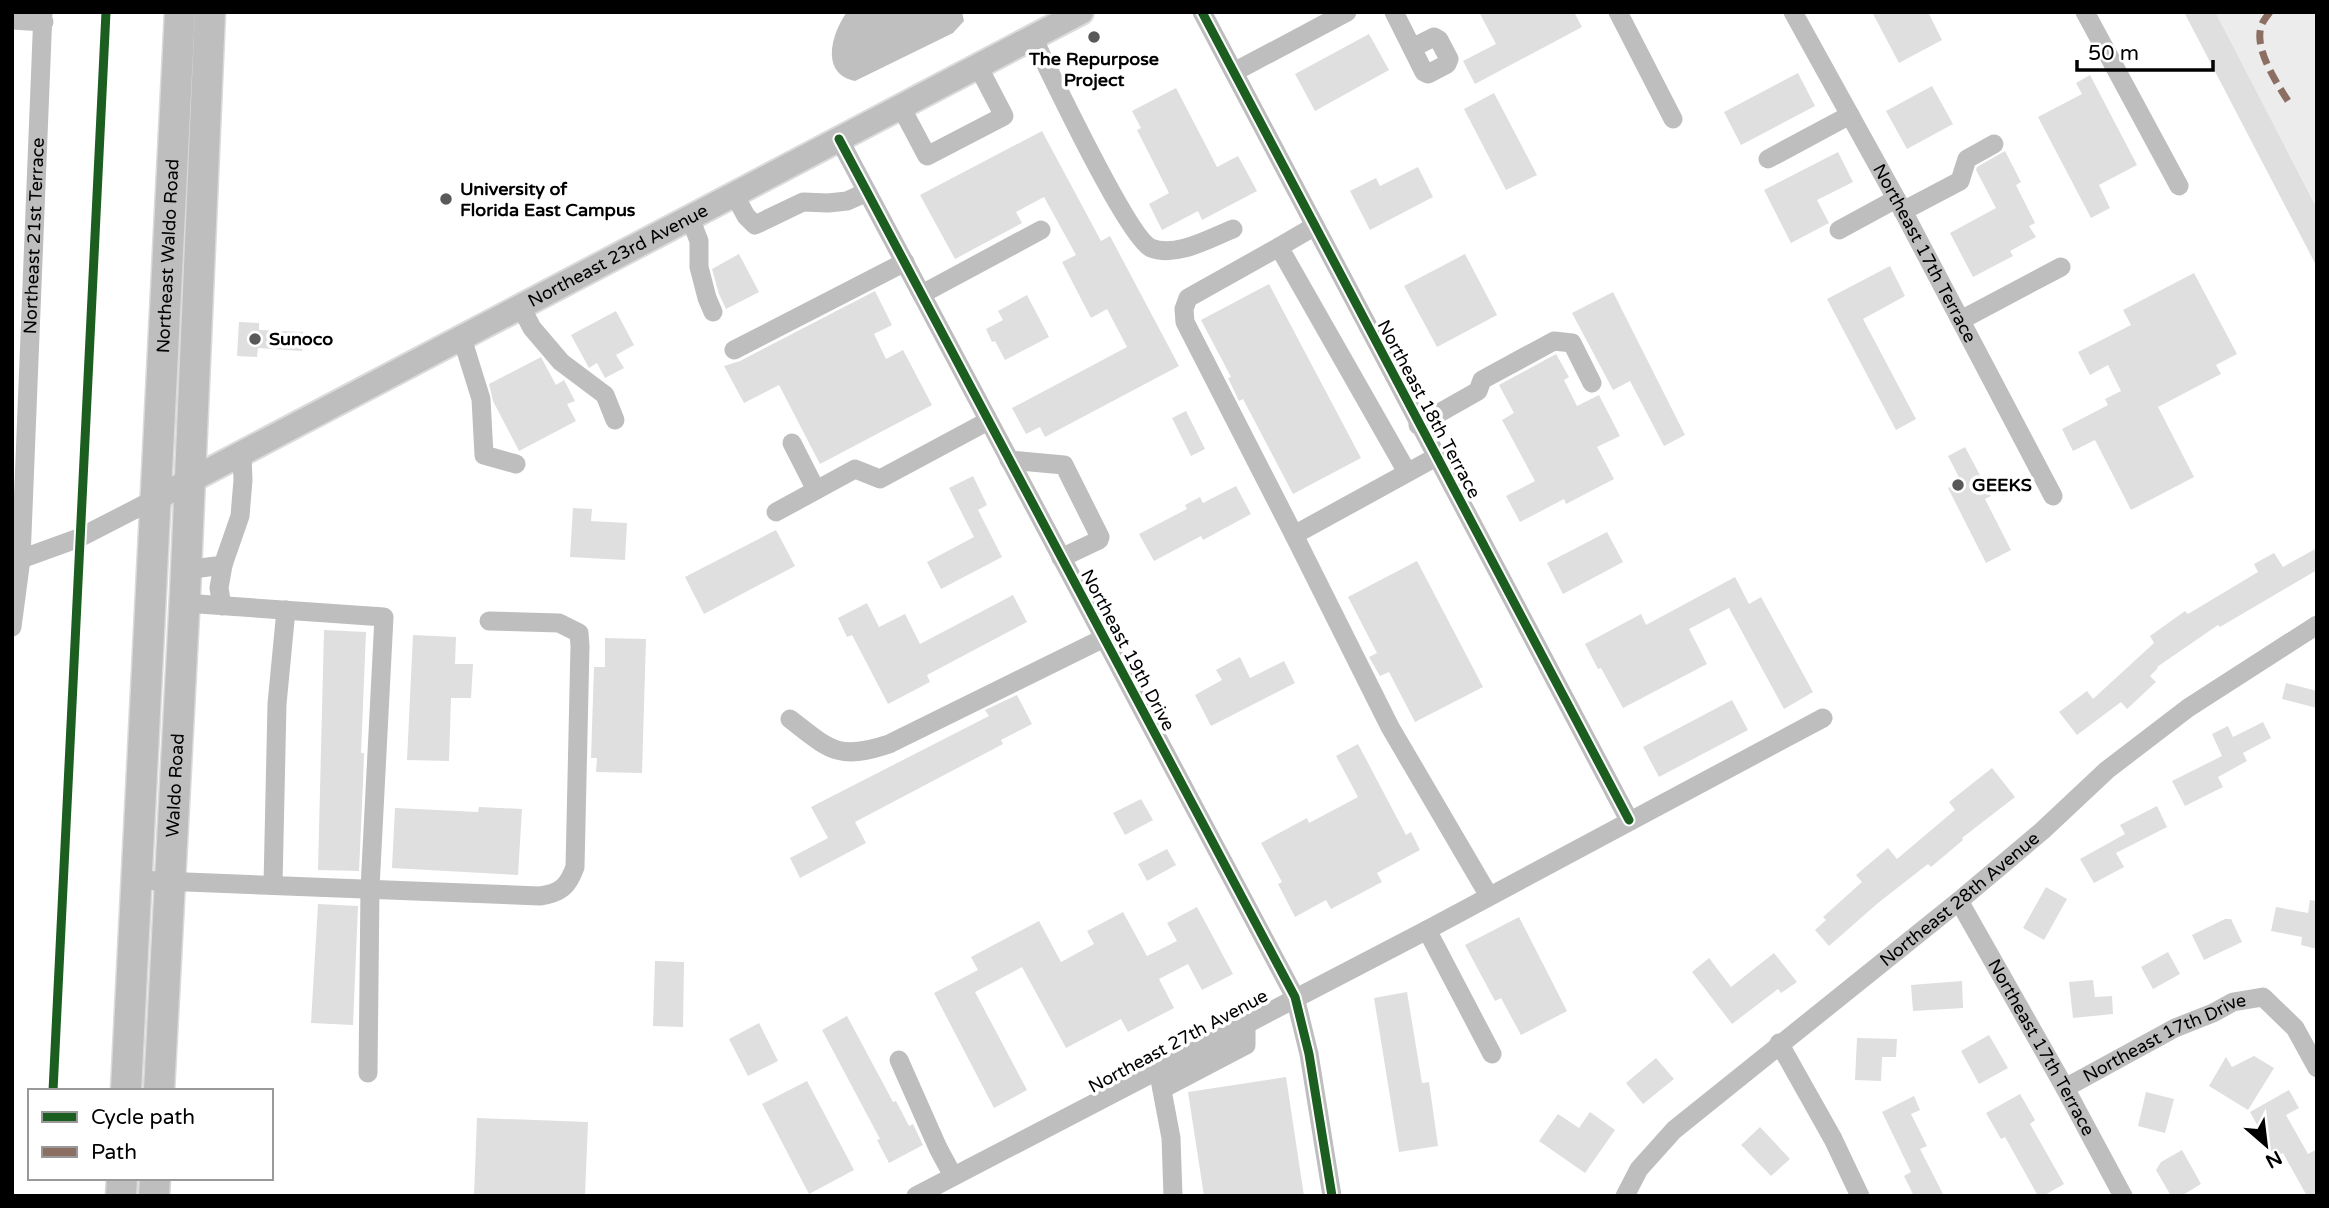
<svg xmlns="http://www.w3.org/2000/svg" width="2329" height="1208" font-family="'Varela Round',sans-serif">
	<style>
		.green { fill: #ececec }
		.water { fill: #bfbfbf }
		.building { fill: #dfdfdf }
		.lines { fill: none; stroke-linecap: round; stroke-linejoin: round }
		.major-casing { stroke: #dbdbdb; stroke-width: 28 }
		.highway-casing { stroke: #dbdbdb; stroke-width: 33 }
		.minor { stroke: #bebebe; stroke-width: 19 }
		.major { stroke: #bebebe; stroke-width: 24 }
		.highway { stroke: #bebebe; stroke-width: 30 }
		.quiet { stroke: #8d6e63; stroke-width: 7; stroke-dasharray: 14 7; stroke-linecap: butt }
		.cycleway-casing { stroke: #fff; stroke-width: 13 }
		.cycleway { stroke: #1b5e20; stroke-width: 9 }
		.poi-dot { fill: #595959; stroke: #fff; stroke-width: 2.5 }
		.labels { text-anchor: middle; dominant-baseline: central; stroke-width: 7; stroke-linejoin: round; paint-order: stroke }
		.poi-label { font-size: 18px; font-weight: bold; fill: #000; stroke: #fff; text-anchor: start }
		.street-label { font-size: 18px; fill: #000; stroke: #fff }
	</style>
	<rect width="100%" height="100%" fill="#fff"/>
	<polygon class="green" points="2214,12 2317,12 2317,207"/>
	<path class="water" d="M847,12H962L964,21L953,33L855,81C820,74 831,34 847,12Z"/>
	<g class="building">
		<polygon points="1479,12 1574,12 1582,27 1475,84 1463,61 1496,44"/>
		<polygon points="1872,12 1928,12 1942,40 1899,63"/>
		<polygon points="2184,12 2215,12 2317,208 2317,267"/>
		<polygon points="1369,34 1389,70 1315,111 1295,74"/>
		<polygon points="1798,73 1815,106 1741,145 1724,112"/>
		<polygon points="2090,75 2137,165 2099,185 2110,208 2091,218 2038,117 2082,94 2076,83"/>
		<polygon points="1932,86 1953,124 1907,149 1886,111"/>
		<polygon points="1176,88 1217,167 1238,156 1257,191 1202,220 1198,211 1162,230 1149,204 1169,193 1137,130 1141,128 1132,111"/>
		<polygon points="1494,93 1537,175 1506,190 1464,109"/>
		<polygon points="1042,131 1101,241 1110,236 1179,366 1045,437 1040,427 1026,434 1012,408 1127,347 1107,309 1091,318 1062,262 1076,255 1044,197 1016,212 1022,223 955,259 920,195"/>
		<polygon points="2005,151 2021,182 2016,185 2035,223 2029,226 2036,237 2010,251 2013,256 1973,277 1950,233 1996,208 1976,170 1977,167"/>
		<polygon points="1838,152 1853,182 1817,200 1829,223 1791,243 1764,190"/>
		<polygon points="1418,167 1433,197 1370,230 1350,191 1376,178 1380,186"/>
		<polygon points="739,254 759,292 726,309 719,294 712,269"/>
		<polygon points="1465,254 1497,315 1437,347 1404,286"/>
		<polygon points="1890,266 1905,296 1863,319 1916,419 1896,430 1827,299"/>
		<polygon points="2194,273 2237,354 2216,365 2221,374 2158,407 2194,477 2131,510 2095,440 2073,451 2062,429 2108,405 2105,399 2121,391 2108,365 2090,375 2078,352 2131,325 2123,310"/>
		<polygon points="1269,284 1361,458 1293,494 1243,399 1239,401 1228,378 1231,377 1201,320"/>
		<polygon points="875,291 892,325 874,334 886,359 903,350 932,405 820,464 779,385 744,403 724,366 740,361"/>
		<polygon points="1613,292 1685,435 1664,446 1630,381 1613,390 1572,313"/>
		<polygon points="1027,295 1049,337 1005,360 995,341 992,342 986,329 1003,320 998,311"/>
		<polygon points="616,311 634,345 616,355 624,368 605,378 597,363 589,368 571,335"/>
		<polygon points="239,322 259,323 259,330 303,332 302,351 258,348 257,357 237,356"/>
		<polygon points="1556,354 1569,377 1564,380 1577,406 1599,395 1620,436 1597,447 1614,479 1566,504 1564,499 1520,522 1506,496 1535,481 1502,420 1514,413 1499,385"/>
		<polygon points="541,357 556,385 564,380 575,401 567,404 576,421 519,451 493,401 489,384"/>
		<polygon points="1186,411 1205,449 1191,456 1172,418"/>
		<polygon points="1965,447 1991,496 1985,499 2011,550 1986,563 1948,488 1961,481 1948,456"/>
		<polygon points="973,476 987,505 978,510 1002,557 941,589 927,562 974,537 949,488"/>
		<polygon points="1236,486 1251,514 1203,540 1201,536 1154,561 1139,534 1187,509 1185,505 1200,497 1203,503"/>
		<polygon points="573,508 592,509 591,521 627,523 625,560 570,557"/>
		<polygon points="776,530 795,566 704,614 685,577"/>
		<polygon points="1607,532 1623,562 1563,594 1547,563"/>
		<polygon points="2317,548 2317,570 2220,627 2218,625 2157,667 2158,668 2150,676 2156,682 2127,709 2121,702 2077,735 2059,712 2087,691 2093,699 2154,643 2150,636 2185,611 2188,614 2258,572 2254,564 2274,553 2283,567"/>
		<polygon points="1417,561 1483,687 1415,722 1389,672 1380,676 1369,657 1377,653 1348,597"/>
		<polygon points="1735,577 1749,604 1761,597 1813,692 1784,709 1729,608 1689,629 1707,664 1623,708 1601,668 1598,669 1585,644 1641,614 1646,625"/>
		<polygon points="1013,595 1027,622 927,675 930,682 888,704 852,635 847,637 838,618 867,603 879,627 905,614 920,644"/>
		<polygon points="324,630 366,632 361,753 364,753 363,783 359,871 318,870"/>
		<polygon points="413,635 456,637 455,664 473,664 471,698 451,698 449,761 407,760"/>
		<polygon points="605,638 646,639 642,773 596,772 597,758 591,758 594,667 605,667"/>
		<polygon points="1240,657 1250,678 1284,661 1295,683 1211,726 1195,695 1222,680 1216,670"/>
		<polygon points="2286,683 2317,691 2317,708 2282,699"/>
		<polygon points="1017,695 1032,724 1001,740 1003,744 855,822 866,843 800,878 790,858 828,838 811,807 989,716 985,710"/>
		<polygon points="1732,700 1748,730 1659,777 1643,747"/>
		<polygon points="2263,722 2271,738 2243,753 2247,761 2218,777 2223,787 2185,806 2172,781 2222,756 2212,734 2228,726 2233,737"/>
		<polygon points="1358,744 1406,835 1411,832 1420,850 1377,873 1382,882 1331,909 1326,900 1295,917 1278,884 1282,882 1261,843 1307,818 1309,823 1358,797 1336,756"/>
		<polygon points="1992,768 2015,797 1962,838 1963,840 1931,867 1928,864 1878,903 1829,946 1815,930 1826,920 1823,917 1862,882 1856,875 1888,848 1897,859 1955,810 1949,802"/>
		<polygon points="1141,799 1153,820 1125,835 1113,813"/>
		<polygon points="2157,806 2167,827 2116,853 2124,867 2094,883 2080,859 2125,834 2120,825"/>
		<polygon points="479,807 522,809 518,875 392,868 395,808 478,812"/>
		<polygon points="1167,849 1176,865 1147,881 1138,864"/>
		<polygon points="2046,887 2067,899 2044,940 2023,928"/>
		<polygon points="2310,900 2317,901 2317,949 2301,945 2302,937 2271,931 2276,907 2308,913"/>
		<polygon points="318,904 358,906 353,1025 311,1023"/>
		<polygon points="1197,907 1233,974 1202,990 1188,964 1159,979 1174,1008 1128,1032 1121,1019 1066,1048 1022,967 975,992 1027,1090 994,1108 934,993 978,970 971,957 1039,921 1061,962 1094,944 1087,931 1123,912 1147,956 1177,941 1167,923"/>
		<polygon points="1519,917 1567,1011 1521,1035 1501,998 1495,1001 1465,945"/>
		<polygon points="2225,919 2231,919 2242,942 2204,960 2192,935"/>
		<polygon points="2168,952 2180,974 2153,989 2141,967"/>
		<polygon points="1774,953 1797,982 1781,993 1778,989 1732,1024 1692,972 1709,958 1731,987"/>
		<polygon points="655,961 684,962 683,1027 653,1026"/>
		<polygon points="2093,980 2095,997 2112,996 2113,1014 2073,1018 2069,982"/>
		<polygon points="1962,981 1963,1008 1913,1011 1911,985"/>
		<polygon points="1407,992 1422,1083 1429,1082 1438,1146 1399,1152 1374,998"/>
		<polygon points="847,1016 893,1102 896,1101 909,1126 913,1124 923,1145 889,1163 877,1140 880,1139 822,1030"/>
		<polygon points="759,1023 778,1061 748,1076 729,1039"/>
		<polygon points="1989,1035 2008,1068 1979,1084 1961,1051"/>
		<polygon points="1857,1038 1897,1039 1896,1057 1882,1057 1881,1081 1855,1080"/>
		<polygon points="2254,1056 2274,1068 2248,1110 2209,1086 2226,1057 2232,1067"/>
		<polygon points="1656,1058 1674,1079 1643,1104 1626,1083"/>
		<polygon points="1286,1077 1304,1196 1204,1196 1188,1092"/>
		<polygon points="807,1081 854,1170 809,1194 762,1104"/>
		<polygon points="2289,1090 2299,1108 2286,1115 2308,1154 2317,1149 2317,1196 2307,1196 2283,1153 2275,1157 2250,1112"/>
		<polygon points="2146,1092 2174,1099 2165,1133 2138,1126"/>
		<polygon points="2020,1094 2035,1120 2030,1124 2064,1184 2043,1196 2038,1196 2005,1137 2001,1139 1986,1113"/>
		<polygon points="1914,1096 1920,1110 1911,1114 1927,1146 1920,1149 1944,1196 1914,1196 1904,1176 1911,1172 1882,1112"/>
		<polygon points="1590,1112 1615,1130 1585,1173 1539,1141 1558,1114 1579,1128"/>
		<polygon points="477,1118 588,1122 585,1196 474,1196"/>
		<polygon points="1760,1127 1790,1159 1771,1176 1741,1145"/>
		<polygon points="2182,1150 2201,1184 2181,1196 2171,1196 2156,1170 2161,1162"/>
	</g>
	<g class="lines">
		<g class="major-casing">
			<g id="major">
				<path id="s6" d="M155,499L1081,12"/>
			</g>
		</g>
		<g class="highway-casing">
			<g id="highway">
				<path id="s7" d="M126,1091L180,12"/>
				<path id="s8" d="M159,1091L185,595L210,12"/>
				<polyline points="121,1196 122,1178"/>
				<polyline points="154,1196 155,1178"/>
			</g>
		</g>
		<g class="minor">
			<polyline points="1202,12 1629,820"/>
			<polyline points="1394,12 1424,72 1428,74 1447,64 1449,59 1439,40 1434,37 1412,48"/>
			<polyline points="1618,12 1673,119"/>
			<path id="s1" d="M1793,12L1903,211L2053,496"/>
			<polyline points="2085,12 2179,186"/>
			<polyline points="12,20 44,22"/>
			<path d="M1033,38C1049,70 1128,238 1151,248C1176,258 1210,238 1233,229"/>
			<polyline points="1234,72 1347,12"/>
			<polyline points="901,107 927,156 1004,116 978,66"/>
			<polyline points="839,139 1295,997 1309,1054 1332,1196"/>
			<polyline points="1768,159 1850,115"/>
			<polyline points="734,194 746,216 755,225 803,202 828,203 847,201 867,192"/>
			<polyline points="1903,211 1960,181 1967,159 1994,144"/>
			<polyline points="690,218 699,241 699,267 707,298 713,312"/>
			<polyline points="1315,226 1279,247 1407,472"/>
			<polyline points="1839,230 1896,199"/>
			<polyline points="1279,247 1188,298 1184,309 1185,322 1294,535"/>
			<polyline points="922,294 1041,230"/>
			<polyline points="521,307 532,328 561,362 605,395 615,420"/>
			<polyline points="1961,320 2061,267"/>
			<polyline points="462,338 481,399 484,455 516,464"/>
			<polyline points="734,350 905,262"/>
			<polyline points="1418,425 1478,391 1482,380 1554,341 1572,343 1592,383"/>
			<polyline points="792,443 816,490"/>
			<polyline points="1436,457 1294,535 1390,727 1489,896"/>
			<polyline points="1009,460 1064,465 1100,537 1099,540 1061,558"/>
			<polyline points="776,512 855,469 880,479 988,421"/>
			<polyline points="21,559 79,538 155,499"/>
			<polyline points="186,570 223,565 240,516 243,480 242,454"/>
			<polyline points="184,603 384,617 370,888 368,1073"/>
			<polyline points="222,606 219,588 223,565"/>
			<path id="s2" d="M12,627L21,559L43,12"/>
			<path d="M790,719C830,750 838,761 889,744L1104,638"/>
			<path d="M136,880L540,896C560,893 568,887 575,867L580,646L579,633L559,623L489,621"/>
			<polyline points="273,885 277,704 286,610"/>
			<path id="s3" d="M1959,901L2065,1088L2123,1196"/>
			<polyline points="1427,930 1492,1054"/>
			<polyline points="1779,1043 1833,1139 1860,1196"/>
			<polyline points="899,1060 938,1148 953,1176"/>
			<polyline points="1158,1069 1171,1138 1173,1196"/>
			<path id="s4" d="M2065,1088L2175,1028L2213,1013L2233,1002L2263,997L2295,1028L2317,1068"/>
			<polyline points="1162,1089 1246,1045 1246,1022"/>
			<polyline points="916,1196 1427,930 1823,718"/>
			<path id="s5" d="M1625,1196L1639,1169L1674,1130L1959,901L2042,831L2107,770L2188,708L2317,625"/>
		</g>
		<use href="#major" class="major"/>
		<use href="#highway" class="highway"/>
		<path class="quiet" d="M2270,12C2267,16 2262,22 2261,27C2254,51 2279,86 2291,106"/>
		<g class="cycleway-casing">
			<g id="cycleway">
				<polyline points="1202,12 1629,820"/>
				<polyline points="839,139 1295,997 1309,1054 1332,1196"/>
				<polyline points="53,1091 106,12"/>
			</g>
		</g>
		<use href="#cycleway" class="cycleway"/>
	</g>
	<g class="poi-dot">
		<circle cx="1094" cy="37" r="7"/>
		<circle cx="446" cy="199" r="7"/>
		<circle cx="255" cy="339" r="7"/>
		<circle cx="1958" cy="485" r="7"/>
	</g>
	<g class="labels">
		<g class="poi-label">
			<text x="1094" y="59" text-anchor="middle">The Repurpose<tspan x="1094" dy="21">Project</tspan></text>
			<text x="460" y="189">University of<tspan x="460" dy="21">Florida East Campus</tspan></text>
			<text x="269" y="339">Sunoco</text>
			<text x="1972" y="485">GEEKS</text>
		</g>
		<g class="street-label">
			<text stroke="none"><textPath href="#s2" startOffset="392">Northeast 21st Terrace</textPath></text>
			<text stroke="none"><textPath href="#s1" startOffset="275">Northeast 17th Terrace</textPath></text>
			<text stroke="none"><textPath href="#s7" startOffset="836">Northeast Waldo Road</textPath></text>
			<text stroke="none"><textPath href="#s6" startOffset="523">Northeast 23rd Avenue</textPath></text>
			<text transform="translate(1429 409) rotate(62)">Northeast 18th Terrace</text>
			<text transform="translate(1128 650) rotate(62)">Northeast 19th Drive</text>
			<text stroke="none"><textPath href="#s8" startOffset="306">Waldo Road</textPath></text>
			<text stroke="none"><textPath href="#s5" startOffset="450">Northeast 28th Avenue</textPath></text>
			<text stroke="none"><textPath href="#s4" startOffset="112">Northeast 17th Drive</textPath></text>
			<text transform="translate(1178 1041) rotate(-28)">Northeast 27th Avenue</text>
			<text stroke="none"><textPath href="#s3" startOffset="168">Northeast 17th Terrace</textPath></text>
		</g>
	</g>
	<rect width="2329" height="1208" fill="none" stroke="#000000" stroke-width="28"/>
	<rect x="28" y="1089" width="245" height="91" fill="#ffffff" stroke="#999999" stroke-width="2"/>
	<rect x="42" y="1112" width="35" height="10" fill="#1b5e20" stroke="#999999" stroke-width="2"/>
	<text x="91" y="1124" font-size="21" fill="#000000">Cycle path</text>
	<rect x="42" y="1147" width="35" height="10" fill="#8d6e63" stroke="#999999" stroke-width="2"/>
	<text x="91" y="1159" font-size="21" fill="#000000">Path</text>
	<g transform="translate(2266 1145) rotate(152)" stroke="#ffffff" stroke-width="5" paint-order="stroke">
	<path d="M0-5L12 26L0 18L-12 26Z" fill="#000000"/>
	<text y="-10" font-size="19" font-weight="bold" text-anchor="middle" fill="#000000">N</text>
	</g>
	<path d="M2077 60v10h136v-10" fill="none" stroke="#000000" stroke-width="3.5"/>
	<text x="2088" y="60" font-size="21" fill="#000000" stroke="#ffffff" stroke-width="5" paint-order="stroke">50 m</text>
</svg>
